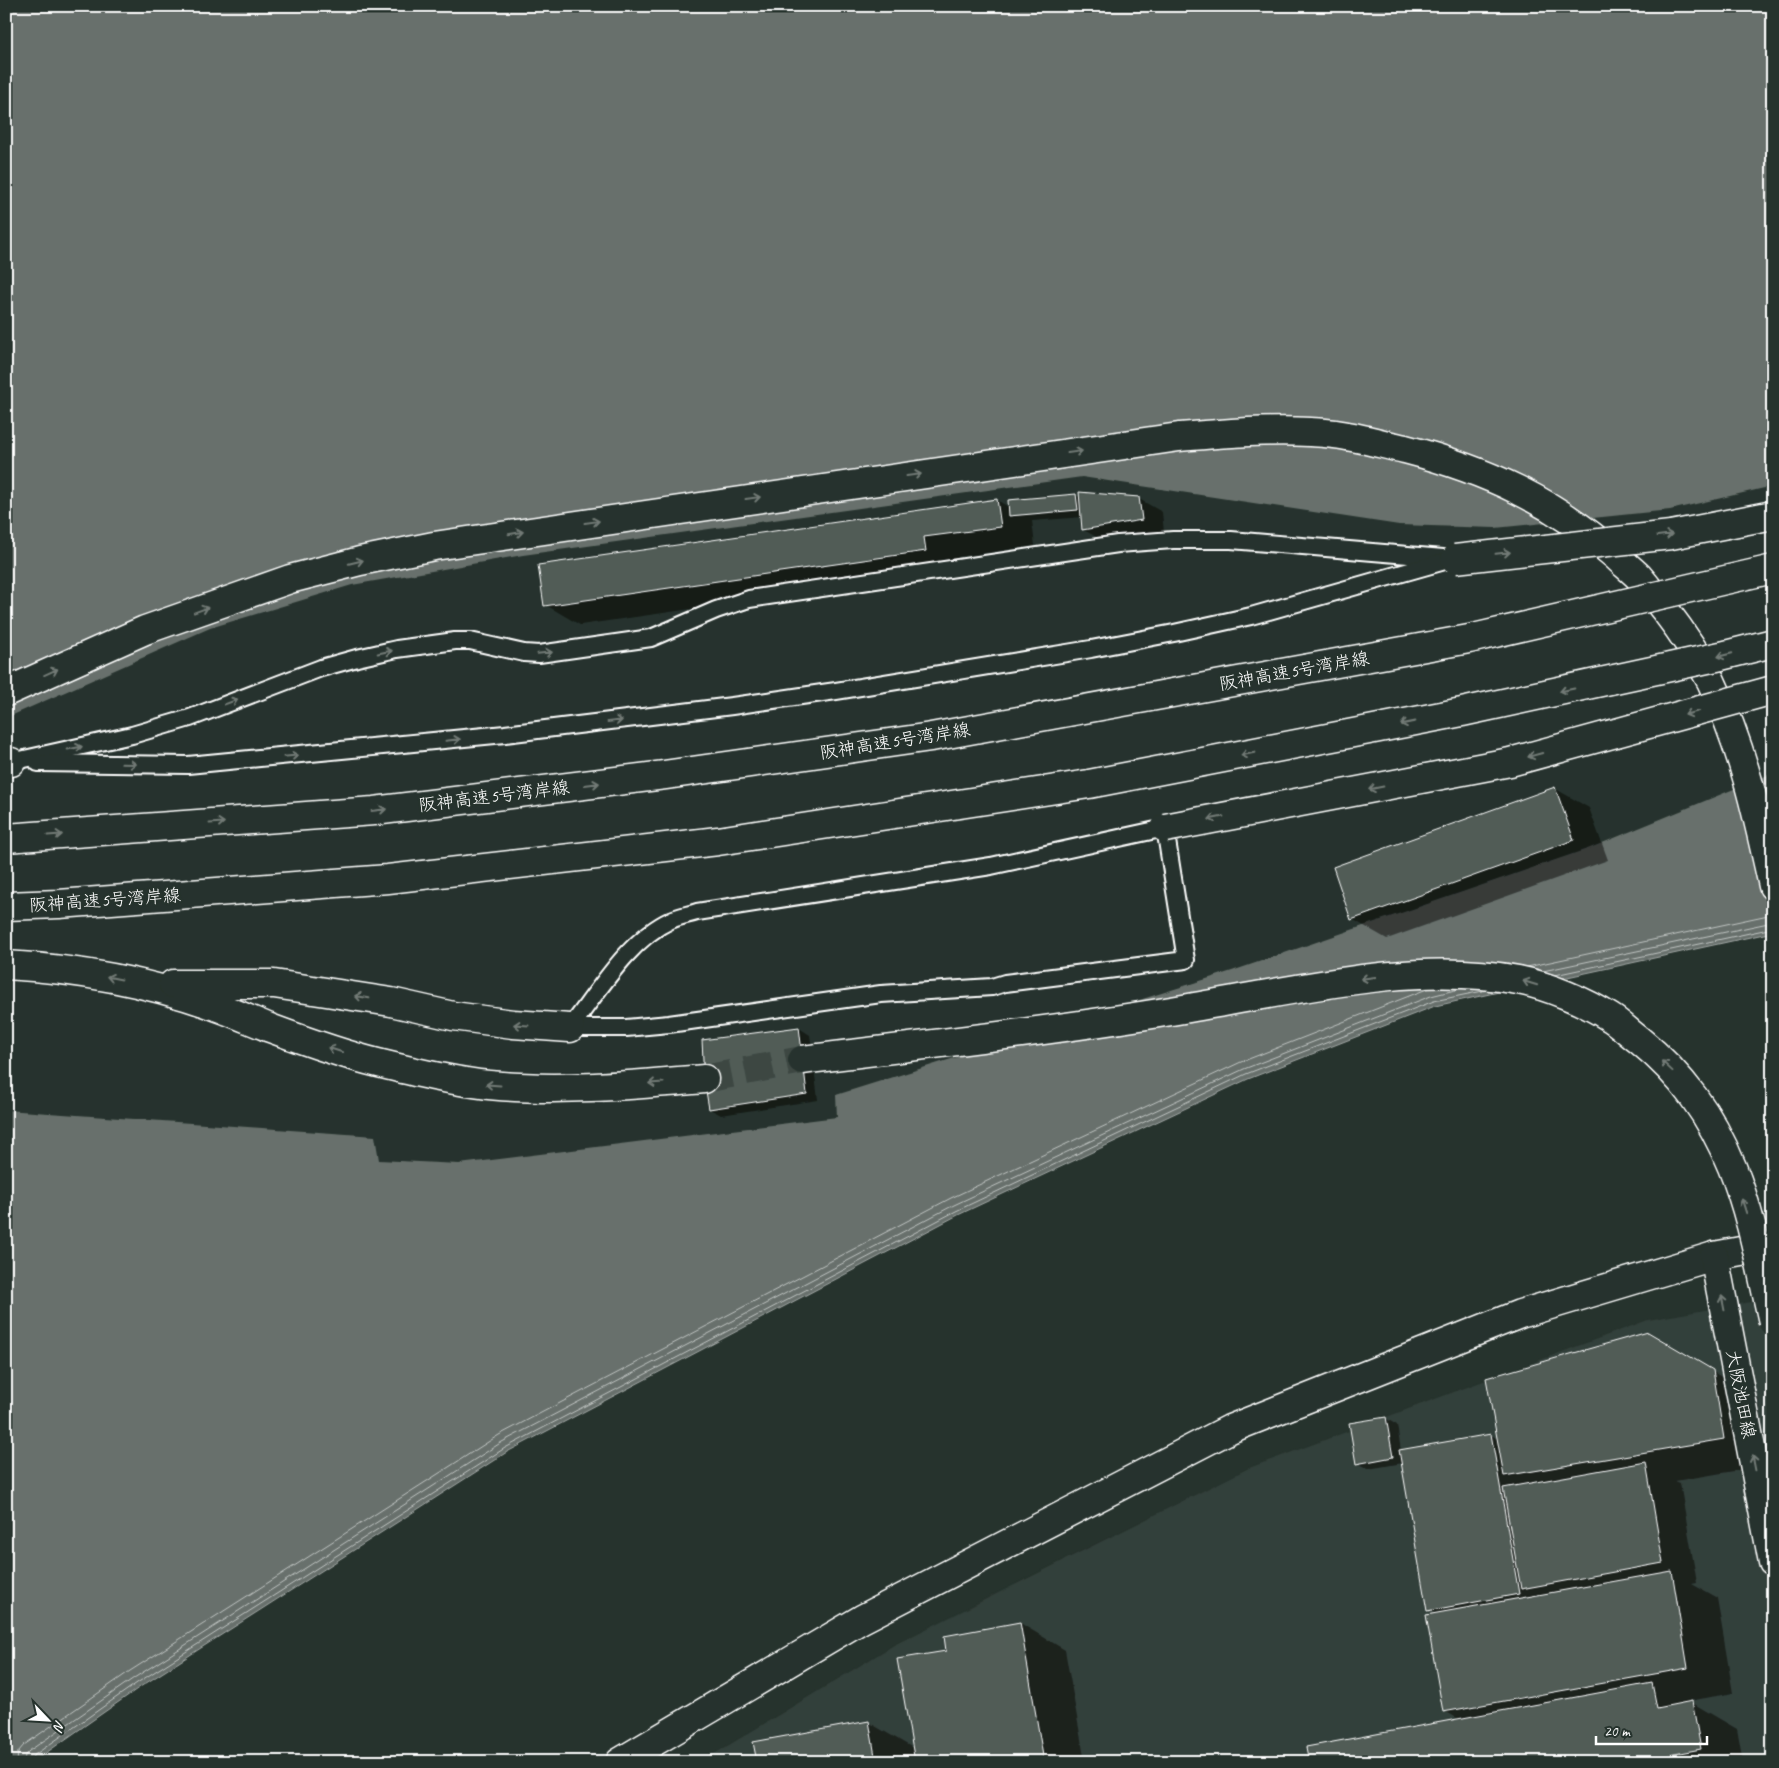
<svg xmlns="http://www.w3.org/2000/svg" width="1779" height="1768" font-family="Caveat,'Klee One',sans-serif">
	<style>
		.built { fill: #333f3a }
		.water { fill: #67706c; stroke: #a4a9a7 }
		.pier { fill: #26332d }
		.shadow { fill: #0007 }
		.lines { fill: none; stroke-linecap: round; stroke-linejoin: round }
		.shore { stroke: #c2c6c4; stroke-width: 1 }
		.building { fill: #515c57; stroke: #fff }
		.motorway-tunnel { stroke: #3c4742; stroke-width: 28; stroke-dasharray: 28 14; stroke-linecap: butt }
		.service-casing { stroke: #fff; stroke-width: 20 }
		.tertiary-casing { stroke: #fff; stroke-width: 31 }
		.primary-casing { stroke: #fff; stroke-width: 31 }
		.motorway-casing { stroke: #fff; stroke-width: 31 }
		.service { stroke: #26332d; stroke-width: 16 }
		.tertiary { stroke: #26332d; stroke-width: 28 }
		.primary { stroke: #26332d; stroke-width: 28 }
		.motorway { stroke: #26332d; stroke-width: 28 }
		.motorway-bridge-casing { stroke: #fff; stroke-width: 31; stroke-linecap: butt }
		.motorway-bridge { stroke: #26332d; stroke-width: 28 }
		.oneway { stroke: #727a76 }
		.labels { text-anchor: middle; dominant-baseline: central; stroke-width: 4.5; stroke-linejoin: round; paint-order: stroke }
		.street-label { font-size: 18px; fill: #fff; stroke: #26332d }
	</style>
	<rect width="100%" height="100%" fill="#26332d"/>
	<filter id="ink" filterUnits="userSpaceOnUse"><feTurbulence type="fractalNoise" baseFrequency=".02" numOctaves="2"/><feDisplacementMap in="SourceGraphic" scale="10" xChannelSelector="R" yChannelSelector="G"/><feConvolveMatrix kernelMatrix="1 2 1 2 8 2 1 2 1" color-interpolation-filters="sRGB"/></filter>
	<g filter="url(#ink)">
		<polygon class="built" points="1773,1298 1773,1762 701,1762 894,1645 1249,1468 1648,1320"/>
		<polygon class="water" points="6,6 1773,6 1773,932 1435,1006 1248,1079 958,1215 507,1452 140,1687 33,1762 6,1762"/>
		<polygon class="pier" points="1082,477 1399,525 1495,528 1670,510 1773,486 1773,773 1590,848 1232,971 836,1095 837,1117 459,1164 379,1160 375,1136 6,1110 6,718 210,628 352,585 523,555"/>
		<g class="shadow">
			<polygon points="1076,495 1081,498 1139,499 1162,512 1164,533 1107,543 1084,530 1083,517 1032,521 1035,546 958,557 960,570 580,625 546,605 997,500 1010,508"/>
			<polygon points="1554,788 1589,808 1608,860 1387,939 1352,919"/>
			<polygon points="799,1028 810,1035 818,1100 721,1115 710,1109"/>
			<polygon points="1647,1334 1758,1398 1769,1465 1675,1481 1680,1483 1697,1583 1692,1584 1717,1598 1733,1693 1689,1701 1737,1729 1743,1762 1310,1762 1460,1720 1445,1711 1436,1614 1428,1610 1403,1463 1368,1469 1357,1463 1385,1418 1397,1425 1401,1451 1491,1435 1499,1440"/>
			<polygon points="1020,1623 1065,1650 1085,1762 758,1762 868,1722 913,1748 948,1652"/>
		</g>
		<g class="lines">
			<g class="shore">
				<polyline points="1527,967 1773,914"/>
				<polyline points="1543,971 1773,922"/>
				<polyline points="1555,975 1773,928"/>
				<polyline points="17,1762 18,1752 24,1745 130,1671 499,1435 951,1198 1241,1062 1427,989"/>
				<polyline points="24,1762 25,1755 29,1751 134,1678 502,1442 954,1205 1244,1069 1431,996 1459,989"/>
				<polyline points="30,1762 33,1756 137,1683 505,1448 956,1211 1246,1074 1434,1001 1483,991"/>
			</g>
		</g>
		<g class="building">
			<polygon points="1079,492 1139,497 1142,520 1082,530"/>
			<polygon points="1076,494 1078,510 1009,516 1008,500"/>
			<polygon points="997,499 1001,527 924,537 926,551 544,606 538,565"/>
			<polygon points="1555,787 1574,840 1351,920 1333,867"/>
			<polygon points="799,1027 807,1094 709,1109 704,1079 702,1040"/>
			<polygon points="1648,1332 1713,1370 1724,1439 1504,1476 1486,1378"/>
			<polygon points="1386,1417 1393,1457 1356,1464 1349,1423"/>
			<polygon points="1491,1434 1519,1594 1427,1611 1399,1450"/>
			<polygon points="1646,1462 1663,1563 1521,1589 1503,1488"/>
			<polygon points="1672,1571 1688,1668 1443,1712 1426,1615"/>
			<polygon points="1020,1622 1044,1762 915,1762 897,1659 946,1651 944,1636"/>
			<polygon points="1652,1683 1657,1708 1692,1701 1701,1749 1632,1762 1309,1762 1306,1747"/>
			<polygon points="869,1721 876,1762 757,1762 753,1742"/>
		</g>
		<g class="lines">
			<polyline class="motorway-tunnel" points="704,1079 802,1060"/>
			<g class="service-casing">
				<g id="service">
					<polyline points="11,762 132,735 190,718 321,668 357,658 397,649 455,641 470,641 524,653 539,654 651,638 716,610 749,599 1118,544 1173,540 1231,540 1455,559"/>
					<polyline points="38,763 188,765 505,734 732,706 836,691 1091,649 1174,633 1251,616 1445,561"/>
					<path d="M1165,828L1186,960L1005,983L992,987L881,994L669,1024L626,1028H570C598,992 629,939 671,920C679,916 688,915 697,912L991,866Z"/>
				</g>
			</g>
			<g class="tertiary-casing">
				<polyline id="tertiary" points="620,1762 862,1619 1230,1429 1520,1314 1714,1256 1773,1245"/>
			</g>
			<g class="primary-casing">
				<polyline id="primary" points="1714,1256 1773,1562"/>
			</g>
			<g class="motorway-casing">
				<g id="motorway">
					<path d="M6,692L145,630L290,579L360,561L434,546L1179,437C1230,433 1283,428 1335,434C1358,437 1382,444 1405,449C1486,470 1554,501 1617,557C1624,564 1632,570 1639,577C1648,587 1656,599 1665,610C1682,632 1698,656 1711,681C1743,748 1757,813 1773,886"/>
					<polyline points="6,762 11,762"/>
					<path d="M6,965C76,969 144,981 210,1004C230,1011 250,1020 270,1028C305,1041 341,1054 378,1063C414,1072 451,1081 489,1085C560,1092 633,1085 704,1079"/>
					<polyline points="173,984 274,984 391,1002 453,1016 513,1024 570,1028"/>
				</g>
			</g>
			<use href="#service" class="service"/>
			<use href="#tertiary" class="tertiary"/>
			<use href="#primary" class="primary"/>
			<use href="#motorway" class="motorway"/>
			<g class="motorway-bridge-casing">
				<g id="motorway-bridge">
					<polyline points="1455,559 1671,535 1773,515"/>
					<polyline points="1165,828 1510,762 1773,690"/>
					<polyline points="6,838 374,811 665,775 931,737 1469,639 1773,569"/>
					<polyline points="6,906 59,904 388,879 718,841 1089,784 1462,712 1721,656 1773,643"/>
					<path d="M802,1060C931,1044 1061,1030 1189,1008C1294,991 1412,960 1518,980C1548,986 1585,1001 1611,1018C1621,1024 1629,1033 1639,1040C1682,1075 1711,1115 1732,1167C1752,1216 1761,1270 1773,1322"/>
				</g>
			</g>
			<use href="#motorway-bridge" class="motorway-bridge"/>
		</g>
		<defs><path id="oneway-shaft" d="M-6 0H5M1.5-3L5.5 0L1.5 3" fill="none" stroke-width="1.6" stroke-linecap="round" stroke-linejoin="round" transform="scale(1.25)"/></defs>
		<g class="oneway">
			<use href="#oneway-shaft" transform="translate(1075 452) rotate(-8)"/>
			<use href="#oneway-shaft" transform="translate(914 475) rotate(-8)"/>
			<use href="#oneway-shaft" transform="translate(753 498) rotate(-8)"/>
			<use href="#oneway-shaft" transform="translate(592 522) rotate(-8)"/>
			<use href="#oneway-shaft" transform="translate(516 533) rotate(-9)"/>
			<use href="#oneway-shaft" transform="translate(1665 535) rotate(-7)"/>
			<use href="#oneway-shaft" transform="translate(1503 553) rotate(-6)"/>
			<use href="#oneway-shaft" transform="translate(356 562) rotate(-14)"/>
			<use href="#oneway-shaft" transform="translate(201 610) rotate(-20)"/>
			<use href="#oneway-shaft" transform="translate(385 652) rotate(-12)"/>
			<use href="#oneway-shaft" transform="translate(545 653) rotate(-6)"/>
			<use href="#oneway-shaft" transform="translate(1725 655) rotate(166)"/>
			<use href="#oneway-shaft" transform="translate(51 672) rotate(-24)"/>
			<use href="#oneway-shaft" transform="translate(1567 690) rotate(168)"/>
			<use href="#oneway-shaft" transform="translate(231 702) rotate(-21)"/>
			<use href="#oneway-shaft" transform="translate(1692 713) rotate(165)"/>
			<use href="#oneway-shaft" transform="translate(615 721) rotate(-7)"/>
			<use href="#oneway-shaft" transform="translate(1408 723) rotate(169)"/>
			<use href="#oneway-shaft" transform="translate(453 740) rotate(-6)"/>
			<use href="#oneway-shaft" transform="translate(75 748) rotate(-12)"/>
			<use href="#oneway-shaft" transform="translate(1248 754) rotate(169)"/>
			<use href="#oneway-shaft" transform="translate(1535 755) rotate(165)"/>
			<use href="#oneway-shaft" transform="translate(291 756) rotate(-5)"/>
			<use href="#oneway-shaft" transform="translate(129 764) rotate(1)"/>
			<use href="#oneway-shaft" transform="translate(592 784) rotate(-7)"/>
			<use href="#oneway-shaft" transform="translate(1376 788) rotate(169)"/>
			<use href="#oneway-shaft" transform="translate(379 810) rotate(-7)"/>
			<use href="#oneway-shaft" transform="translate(1216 818) rotate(169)"/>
			<use href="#oneway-shaft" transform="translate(217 823) rotate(-4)"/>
			<use href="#oneway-shaft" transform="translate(55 835) rotate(-4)"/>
			<use href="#oneway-shaft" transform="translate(114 978) rotate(-169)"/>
			<use href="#oneway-shaft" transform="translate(1368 978) rotate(173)"/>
			<use href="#oneway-shaft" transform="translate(1530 983) rotate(-163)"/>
			<use href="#oneway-shaft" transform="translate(362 997) rotate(-170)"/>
			<use href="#oneway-shaft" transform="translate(521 1025) rotate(-176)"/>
			<use href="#oneway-shaft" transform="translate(335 1050) rotate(-162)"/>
			<use href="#oneway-shaft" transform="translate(1667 1066) rotate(-137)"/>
			<use href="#oneway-shaft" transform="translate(656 1083) rotate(176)"/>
			<use href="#oneway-shaft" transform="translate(493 1085) rotate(-176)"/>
			<use href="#oneway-shaft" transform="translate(1744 1206) rotate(-108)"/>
			<use href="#oneway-shaft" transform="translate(1723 1303) rotate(-101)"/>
			<use href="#oneway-shaft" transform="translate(1754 1463) rotate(-101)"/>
		</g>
	</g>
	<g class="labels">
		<g class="street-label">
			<text transform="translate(1294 671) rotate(-10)">阪神高速5号湾岸線</text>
			<text transform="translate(895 741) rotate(-9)">阪神高速5号湾岸線</text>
			<text transform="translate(494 796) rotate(-7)">阪神高速5号湾岸線</text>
			<text transform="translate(105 900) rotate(-4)">阪神高速5号湾岸線</text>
			<text transform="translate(1741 1394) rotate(79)">大阪池田線</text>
		</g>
	</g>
	<rect width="1779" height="1768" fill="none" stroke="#26332d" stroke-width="25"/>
	<rect x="12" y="12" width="1754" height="1743" fill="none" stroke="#fff" stroke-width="2" filter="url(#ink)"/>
	<g transform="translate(48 1720) rotate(115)" stroke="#26332d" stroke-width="4" paint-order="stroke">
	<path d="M0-4L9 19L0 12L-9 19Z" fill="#ffffff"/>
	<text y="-8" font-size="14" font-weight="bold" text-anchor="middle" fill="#ffffff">N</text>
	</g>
	<path d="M1596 1736v8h111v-8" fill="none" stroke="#ffffff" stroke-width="2.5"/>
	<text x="1604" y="1736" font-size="15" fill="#ffffff" stroke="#26332d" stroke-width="4" paint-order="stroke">20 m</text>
</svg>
